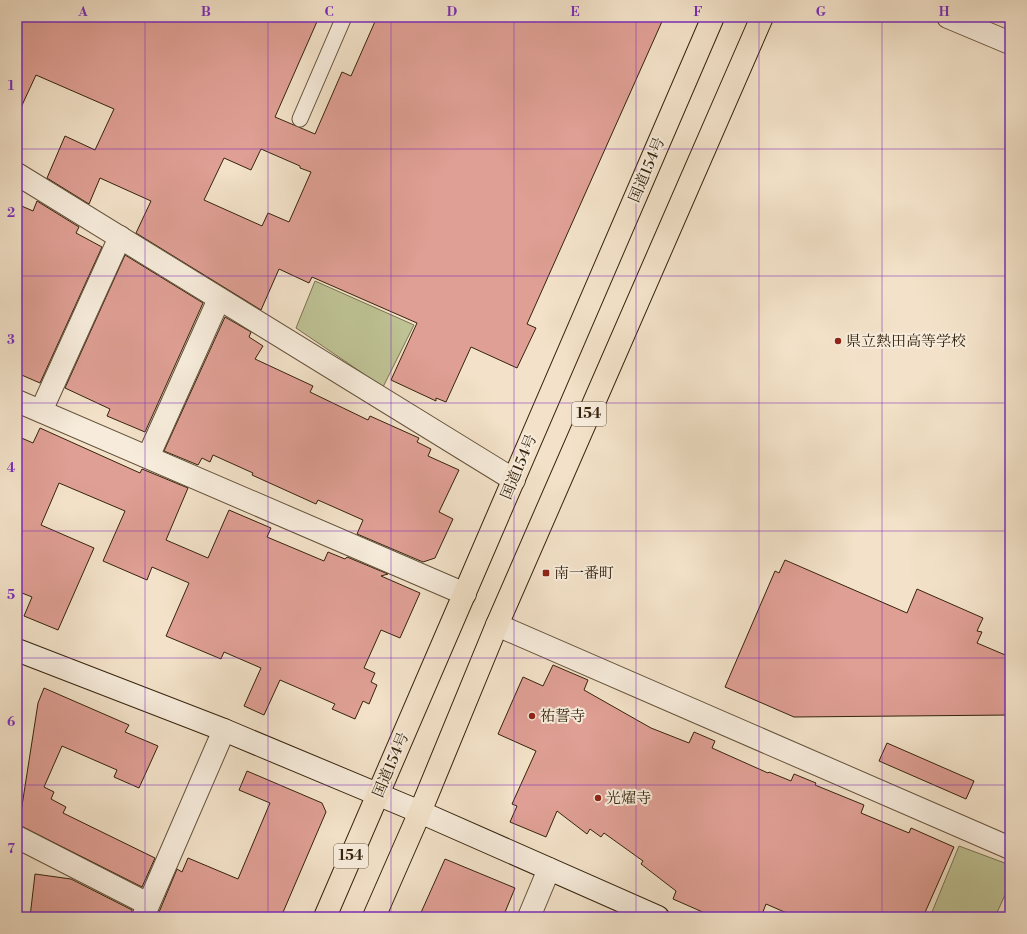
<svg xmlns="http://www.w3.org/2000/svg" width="1027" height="934" font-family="'Libre Bodoni','Noto Serif JP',serif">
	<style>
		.green { fill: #bec294; stroke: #7a7250 }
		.building { fill: #df9f94; stroke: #35230c; fill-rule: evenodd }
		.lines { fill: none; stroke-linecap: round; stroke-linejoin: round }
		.lane-casing { stroke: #64533b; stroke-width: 17 }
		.street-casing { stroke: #64533b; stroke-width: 24 }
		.secondary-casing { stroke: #35230c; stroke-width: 24 }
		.highway-casing { stroke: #35230c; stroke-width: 24 }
		.lane { stroke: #f7ecdc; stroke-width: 15 }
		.street { stroke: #f7ecdc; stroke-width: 22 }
		.secondary { stroke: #f7ecdc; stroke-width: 22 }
		.highway { stroke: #f3e2c9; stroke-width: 22 }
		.grid { fill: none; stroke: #7b2cbf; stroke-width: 1; stroke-opacity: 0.55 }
		.poi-dot { fill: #8f2418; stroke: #f7ecdc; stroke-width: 1.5 }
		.labels { text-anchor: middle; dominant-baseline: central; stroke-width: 4; stroke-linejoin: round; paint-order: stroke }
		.shield { fill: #f7ecdc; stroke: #6f5f4a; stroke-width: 1 }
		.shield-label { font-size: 14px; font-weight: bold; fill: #35230c }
		.street-label { font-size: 15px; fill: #35230c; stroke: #f7ecdc }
		.poi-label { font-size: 15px; fill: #35230c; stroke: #f7ecdc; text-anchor: start }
		.neatline { fill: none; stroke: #7b2cbf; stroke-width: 1.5 }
		.grid-label { font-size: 13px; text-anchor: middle; font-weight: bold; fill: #7b2cbf }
	</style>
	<rect width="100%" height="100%" fill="#f3e2c9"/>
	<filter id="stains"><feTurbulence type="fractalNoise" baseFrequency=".005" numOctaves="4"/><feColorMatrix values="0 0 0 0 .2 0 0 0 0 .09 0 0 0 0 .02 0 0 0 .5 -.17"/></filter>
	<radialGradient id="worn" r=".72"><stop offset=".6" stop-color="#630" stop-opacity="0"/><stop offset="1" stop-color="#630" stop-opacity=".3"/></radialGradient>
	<g class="green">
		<polygon points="315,281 414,325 383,387 296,328"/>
		<polygon points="959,846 1010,865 1010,884 995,917 930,917"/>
	</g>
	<g class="building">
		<path d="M17,17H319L275,117L315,134L342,72L351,76L377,17H664L527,324L536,328L517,368L471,347L446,402L436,398V401L391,380L417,323L312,277L309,283L279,269L261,310L136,233L151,201L100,178L89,204L47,178L65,136L95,150L114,109L36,75L17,116ZM261,149L300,166V168L311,172L289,222L268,213L262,226L204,200L224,158L251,170Z"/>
		<polygon points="37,201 79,227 76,233 102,247 40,383 17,373 17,204 33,211"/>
		<polygon points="125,255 203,303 145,432 107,416 110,409 65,388"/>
		<polygon points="225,317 251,332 249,337 263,346 255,359 313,386 310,392 368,420 370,416 419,438 417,442 431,449 428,456 459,470 439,512 453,519 435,558 423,562 357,534 363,520 318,500 316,504 252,475 253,473 213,455 210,462 202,458 198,465 164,451"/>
		<polygon points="40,428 140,473 142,469 188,488 166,540 208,558 229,510 271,528 267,537 324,561 328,552 345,559 347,557 388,574 381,576 420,593 400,638 381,630 364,668 375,673 371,682 377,685 369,704 363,701 355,719 332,709 335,704 280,680 264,715 244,706 261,668 224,652 221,659 166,636 189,583 152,567 147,580 103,561 125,511 59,483 41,525 94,548 58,630 24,616 32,597 17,591 17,436 33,443"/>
		<polygon points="785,560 907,613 917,589 983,618 977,631 982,632 977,643 1010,657 1010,715 794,717 725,687 775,571 779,573"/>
		<polygon points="553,665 588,680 584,690 651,728 689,743 694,732 715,741 712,748 768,773 769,772 791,781 794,774 816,783 815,785 864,805 861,813 909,833 911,828 954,847 923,917 796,917 766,904 761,917 714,917 673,899 676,891 641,864 643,861 604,833 601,837 590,829 587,834 557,811 546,837 510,822 517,806 512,804 536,751 498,734 523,677 543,686"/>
		<polygon points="44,688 129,725 125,732 158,746 139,788 114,777 117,770 62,746 44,787 54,792 51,799 66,807 63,813 155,858 142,887 19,825 38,703"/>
		<polygon points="887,743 974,781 966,799 879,761"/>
		<polygon points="247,771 322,803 326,812 281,917 157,917 177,869 182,872 188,858 238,879 270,803 239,790"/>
		<polygon points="445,859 515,888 503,917 419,917"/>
		<polygon points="35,874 71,879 132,910 131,917 30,917"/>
	</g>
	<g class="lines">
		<g class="lane-casing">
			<polyline id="lane" points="300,119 344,17"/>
		</g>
		<g class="street-casing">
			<g id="street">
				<polyline points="948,17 1010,43"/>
				<polyline points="17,174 514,480"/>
				<polyline points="17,401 465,594"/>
				<polyline points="41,411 120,237"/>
				<polyline points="148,457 219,299"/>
				<polyline points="497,625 1010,848"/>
				<polyline points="17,837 148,904"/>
				<polyline points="143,917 224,730"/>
				<polyline points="529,917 549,869"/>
			</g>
		</g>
		<g class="secondary-casing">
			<polyline id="secondary" points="17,650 224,730 420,812 658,917"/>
		</g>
		<g class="highway-casing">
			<g id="highway">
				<polyline points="325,917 713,17"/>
				<polyline points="374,917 420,812 497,625 762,17"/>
			</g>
		</g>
		<use href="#lane" class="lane"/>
		<use href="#street" class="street"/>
		<use href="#secondary" class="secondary"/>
		<use href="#highway" class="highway"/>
	</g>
	<path class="grid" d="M145,17V917M268,17V917M391,17V917M514,17V917M636,17V917M759,17V917M882,17V917M17,149H1010M17,276H1010M17,403H1010M17,531H1010M17,658H1010M17,785H1010"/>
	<g class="poi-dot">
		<circle cx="838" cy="341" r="4"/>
		<rect x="542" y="569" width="8" height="8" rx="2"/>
		<circle cx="532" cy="716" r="4"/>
		<circle cx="598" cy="798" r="4"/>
	</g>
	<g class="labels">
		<g class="shield">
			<rect x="572" y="402" width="34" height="24" rx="3"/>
			<rect x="334" y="844" width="34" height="24" rx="3"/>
		</g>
		<g class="shield-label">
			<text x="589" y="414">154</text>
			<text x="351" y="856">154</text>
		</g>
		<g class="street-label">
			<text transform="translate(647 170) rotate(-67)">国道154号</text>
			<text transform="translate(519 467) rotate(-67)">国道154号</text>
			<text transform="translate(391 765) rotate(-67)">国道154号</text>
		</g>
		<g class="poi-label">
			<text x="846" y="341">県立熱田高等学校</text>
			<text x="554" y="573">南一番町</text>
			<text x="540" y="716">祐誓寺</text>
			<text x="606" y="798">光燿寺</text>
		</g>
	</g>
	<rect width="1027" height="934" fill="none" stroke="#f3e2c9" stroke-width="44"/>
	<rect x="22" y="22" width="983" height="890" class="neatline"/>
	<g class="grid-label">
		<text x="83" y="16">A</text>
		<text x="206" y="16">B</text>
		<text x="329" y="16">C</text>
		<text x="452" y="16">D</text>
		<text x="575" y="16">E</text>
		<text x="698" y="16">F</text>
		<text x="821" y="16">G</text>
		<text x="944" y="16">H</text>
		<text x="11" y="90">1</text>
		<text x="11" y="217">2</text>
		<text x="11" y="344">3</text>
		<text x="11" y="472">4</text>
		<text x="11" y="599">5</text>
		<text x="11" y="726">6</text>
		<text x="11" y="853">7</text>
	</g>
	<rect width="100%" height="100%" filter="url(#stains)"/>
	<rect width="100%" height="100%" fill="url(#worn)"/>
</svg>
